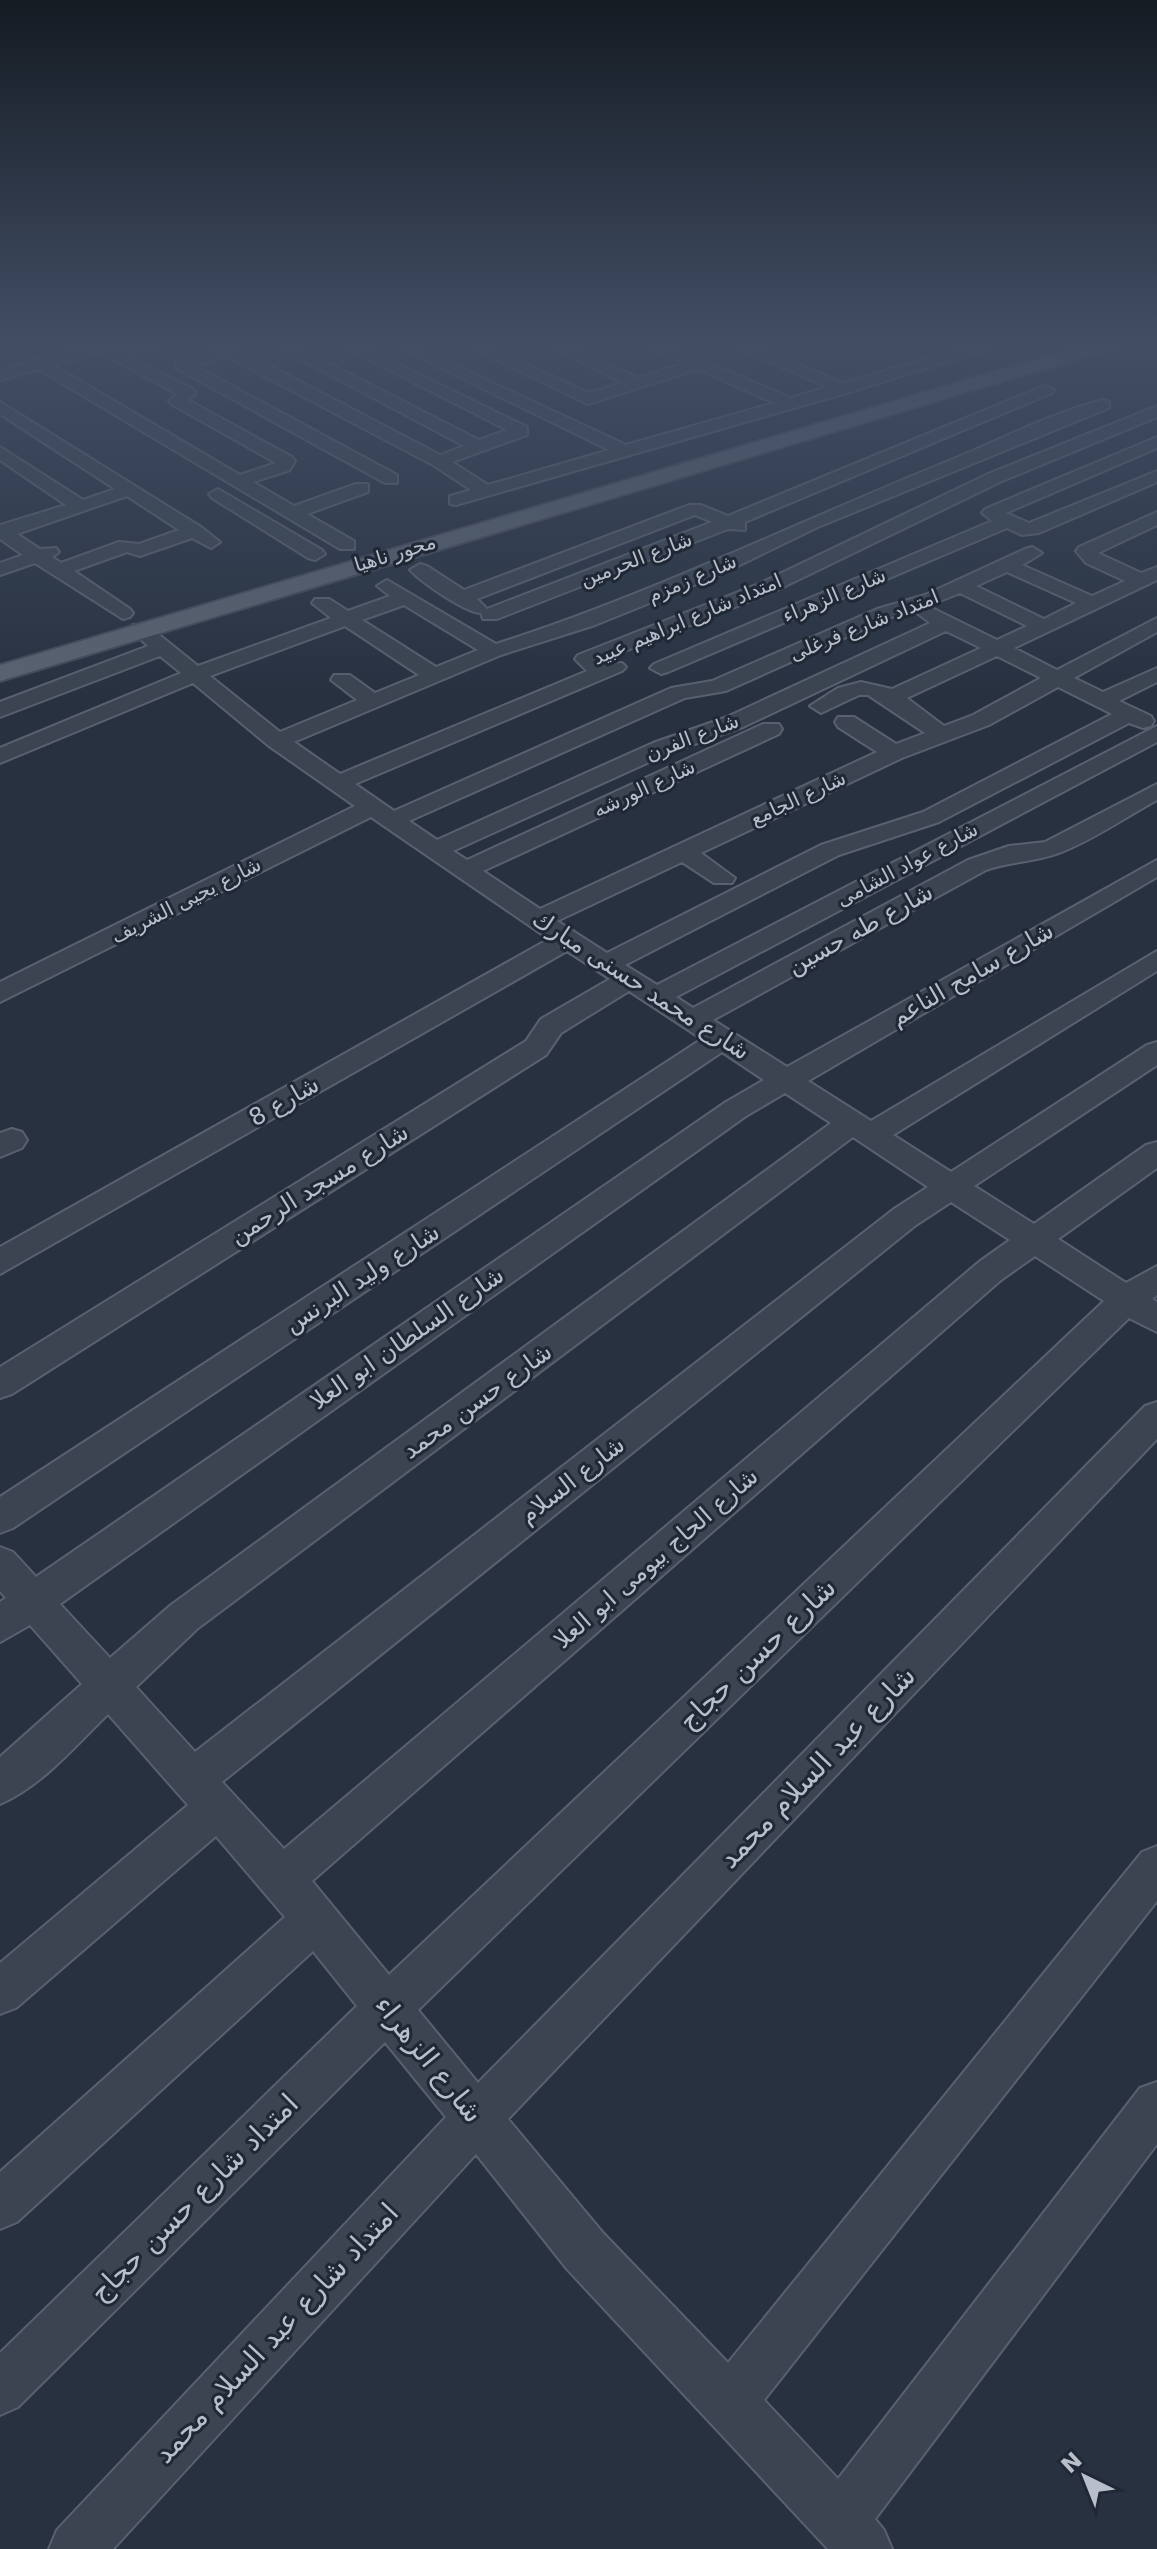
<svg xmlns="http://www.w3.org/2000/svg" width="1157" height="2549" font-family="'DejaVu Sans','Noto Naskh Arabic',sans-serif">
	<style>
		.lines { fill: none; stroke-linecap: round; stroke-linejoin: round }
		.minor-casing { stroke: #59616e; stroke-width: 4 }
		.major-casing { stroke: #454c5a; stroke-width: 4 }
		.minor { fill: #3b4450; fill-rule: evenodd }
		.major { fill: #5a6370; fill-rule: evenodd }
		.labels { text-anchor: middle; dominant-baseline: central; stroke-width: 6; stroke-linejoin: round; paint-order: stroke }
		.far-street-label { font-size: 20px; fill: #b8bfcb; stroke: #202836 }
		.street-label { font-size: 24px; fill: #b8bfcb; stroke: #202836 }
		.near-street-label { font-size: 28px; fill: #b8bfcb; stroke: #202836 }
	</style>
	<rect width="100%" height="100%" fill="#273140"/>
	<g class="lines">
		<g class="minor-casing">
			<g id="minor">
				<path d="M101,342H127L115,348L118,350L149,342H172L170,345L130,356L194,390L196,393L188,400L292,457L295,461L290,470L253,482L294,506L356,484H368V492L307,514L354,541V549H340L38,369L0,380V370ZM100,352L177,394L169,401L171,404L276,463L240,475L53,365Z"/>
				<polygon points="204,342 222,342 234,347 440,455 464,446 268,342 287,342 479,440 507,430 334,342 353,342 527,427 527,435 452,462 488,485 609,450 387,342 405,342 626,445 774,403 698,369 588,404 458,342 477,342 589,393 623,383 542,342 560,342 639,378 685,363 640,342 660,342 791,398 827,387 725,342 744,342 843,383 986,342 1009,342 850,392 456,505 450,504 450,496 471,490 433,465 226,356 195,366 397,475 397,483 385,483 176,368 176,362 214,350"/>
				<path d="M1046,385L1054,390L1052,393L745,522V530L728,529L497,619H483L481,613C466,613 421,582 410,570L420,564L427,566L464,590L689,505H701L728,516ZM695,515L712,522L487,609L477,599Z"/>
				<path d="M1103,400L1109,402V408L818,527L719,575L595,625L501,655L294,742L340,774L587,671L575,659L578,655L761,583L988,474L1157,406V417L1000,482L775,591L600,661L604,664L622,663L626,667L622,671L355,784L394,811L671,688L712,681L877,609L925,595L1025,549L1032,547L1042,553L1022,565L1092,596L1125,581L1086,563L1076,551L1079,547L1157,512V525L1098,553L1141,573L1157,567V580L1014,648L1057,670L1157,618V632L1074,678L1103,692L1157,668V682L1119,701L1151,716L1154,721L1151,726L1143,728L1129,723L939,822L839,855L625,965L657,985L1157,726V742L676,997L693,1008L968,860L1009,846L1045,842L1157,784V800C1126,817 1096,838 1064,851C1039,862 1011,861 986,870L713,1020L787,1067L1157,860V877L808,1081L871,1121L1157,951V971L893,1135L951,1172L1147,1045L1157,1042V1065L974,1186L1034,1224L1146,1145L1157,1142V1168L1058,1239L1126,1283L1157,1266V1295L1152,1299L1157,1302V1332L1129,1318L418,2010L478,2083L1145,1406L1157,1402V1439L508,2119L603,2233L728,2363L1142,1852L1157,1846V1901L764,2400L838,2479L1140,2088L1157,2082V2144L875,2519L884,2530L892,2549H828L567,2269L476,2154L113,2549H49L57,2530L446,2117L385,2042L18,2407L0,2415V2353L357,2006L313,1951L17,2222L0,2229V2172L285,1917L216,1836L16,2008L0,2014V1963L188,1805L108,1714C76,1745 42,1786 0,1804V1757L82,1684L30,1625L0,1642V1602L6,1598L0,1591V1547L13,1552L36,1577L726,1102L764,1080L722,1052L13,1528L0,1533V1497L702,1039L629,991L561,1033L546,1055L12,1394L0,1398V1367L526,1041L541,1019L610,979L567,951L0,1274V1247L549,939L371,817L0,1002V982L355,806L269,746L193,683L0,763V748L181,673L160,656L0,717V702L148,646L130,629L133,625H147L198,666L331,618L312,603L315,599H329L348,611L390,596L377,586L387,580L496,644C653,594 799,521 951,460C1000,440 1051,413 1103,400ZM1007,572L1076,603L1044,619L976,586ZM960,593L1027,626L997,640L934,609L922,608ZM404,605L478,650L436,667L362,620ZM920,609L917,613L930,623L727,717L653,743L437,840L409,821L685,698L726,691L891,617ZM345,626L419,675L375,693L350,675H334L331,680L357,700L280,732L210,676ZM946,631L981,648L892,689L861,682L838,688L810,706L821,713L859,695H868L925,733L896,744L854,717H838L835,722L838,727L877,752L540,909L483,871L779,734L782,729L779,724H763L467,860L453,851L669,753L743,727ZM997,656L1041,678L973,715L944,726L907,698ZM1058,687L1112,714L923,812L821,845L607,953L557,921L682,862L714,883H732L735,878L701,853L902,758L989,725ZM785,1093L831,1123L171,1605L110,1658L60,1604L746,1116ZM853,1137L928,1187L894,1209L195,1752L136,1687L197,1629ZM951,1202L1010,1240L979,1262L284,1849L222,1782L916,1225ZM1035,1256L1104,1301L389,1975L312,1881L1001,1280Z"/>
				<path d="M0,402L201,527L220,542L211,548L192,538L140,556L127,552L74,571L130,609L133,613L130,617L123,619L35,563L0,575V563L23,555L0,539V525L66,505L0,460V447L83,500L115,489L0,414ZM127,496L179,530L139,544L119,542L61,563L52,557L59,552L56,548L40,549L17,534Z"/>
				<polygon points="1157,437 1157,448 1006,513 1029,523 1157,471 1157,482 1039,533 1022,535 1007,528 668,672 661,674 650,668 654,664 992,521 982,513 985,509"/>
				<polygon points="218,489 322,550 325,554 315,560 308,558 212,498 209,494"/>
				<polygon points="12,1129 22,1132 27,1140 22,1148 0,1157 0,1133"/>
			</g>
		</g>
		<g class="major-casing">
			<polygon id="major" points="1095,342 1124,342 1121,346 0,681 0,665"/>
		</g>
		<use href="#minor" class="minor"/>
		<use href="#major" class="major"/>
	</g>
	<linearGradient id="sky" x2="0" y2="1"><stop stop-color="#151b23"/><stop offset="0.49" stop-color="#414e64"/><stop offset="1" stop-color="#414e64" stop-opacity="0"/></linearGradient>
	<rect width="1157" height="698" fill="url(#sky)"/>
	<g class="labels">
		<g class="far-street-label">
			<text transform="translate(395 553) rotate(-17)">محور ناهيا</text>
			<text transform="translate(636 559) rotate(-21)">شارع الحرمين</text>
			<text transform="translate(692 578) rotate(-23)">شارع زمزم</text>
			<text transform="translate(834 595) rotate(-23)">شارع الزهراء</text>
			<text transform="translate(687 619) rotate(-23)">امتداد شارع ابراهيم عبيد</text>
			<text transform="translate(864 625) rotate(-22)">امتداد شارع فرغلى</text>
			<text transform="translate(692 737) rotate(-21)">شارع الفرن</text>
			<text transform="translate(644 788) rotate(-25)">شارع الورشه</text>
			<text transform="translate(798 798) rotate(-25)">شارع الجامع</text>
			<text transform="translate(907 864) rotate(-28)">شارع عواد الشامى</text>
			<text transform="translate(186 900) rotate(-27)">شارع يحيى الشريف</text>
		</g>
		<g class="street-label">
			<text transform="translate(860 929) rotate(-29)">شارع طه حسين</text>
			<text transform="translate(972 974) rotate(-30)">شارع سامح الناعم</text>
			<text transform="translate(641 985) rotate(33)">شارع محمد حسنى مبارك</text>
			<text transform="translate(284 1101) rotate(-30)">شارع 8</text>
			<text transform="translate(319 1184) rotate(-32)">شارع مسجد الرحمن</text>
			<text transform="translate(362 1278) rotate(-33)">شارع وليد البرنس</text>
			<text transform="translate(407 1338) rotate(-35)">شارع السلطان ابو العلا</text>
			<text transform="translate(477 1401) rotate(-36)">شارع حسن محمد</text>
			<text transform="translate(572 1480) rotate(-38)">شارع السلام</text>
			<text transform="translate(656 1558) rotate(-41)">شارع الحاج بيومى ابو العلا</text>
		</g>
		<g class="near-street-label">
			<text transform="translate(757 1654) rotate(-44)">شارع حسن حجاج</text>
			<text transform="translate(817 1767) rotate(-46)">شارع عبد السلام محمد</text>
			<text transform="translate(429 2059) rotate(51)">شارع الزهراء</text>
			<text transform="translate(194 2198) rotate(-45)">امتداد شارع حسن حجاج</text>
			<text transform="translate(276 2333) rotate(-47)">امتداد شارع عبد السلام محمد</text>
		</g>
	</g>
	<g transform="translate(1085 2477) rotate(317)" stroke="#202836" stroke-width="6" paint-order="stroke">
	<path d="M0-6L14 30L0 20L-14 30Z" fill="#b8bfcb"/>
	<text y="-12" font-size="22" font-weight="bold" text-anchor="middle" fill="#b8bfcb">N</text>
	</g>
</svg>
